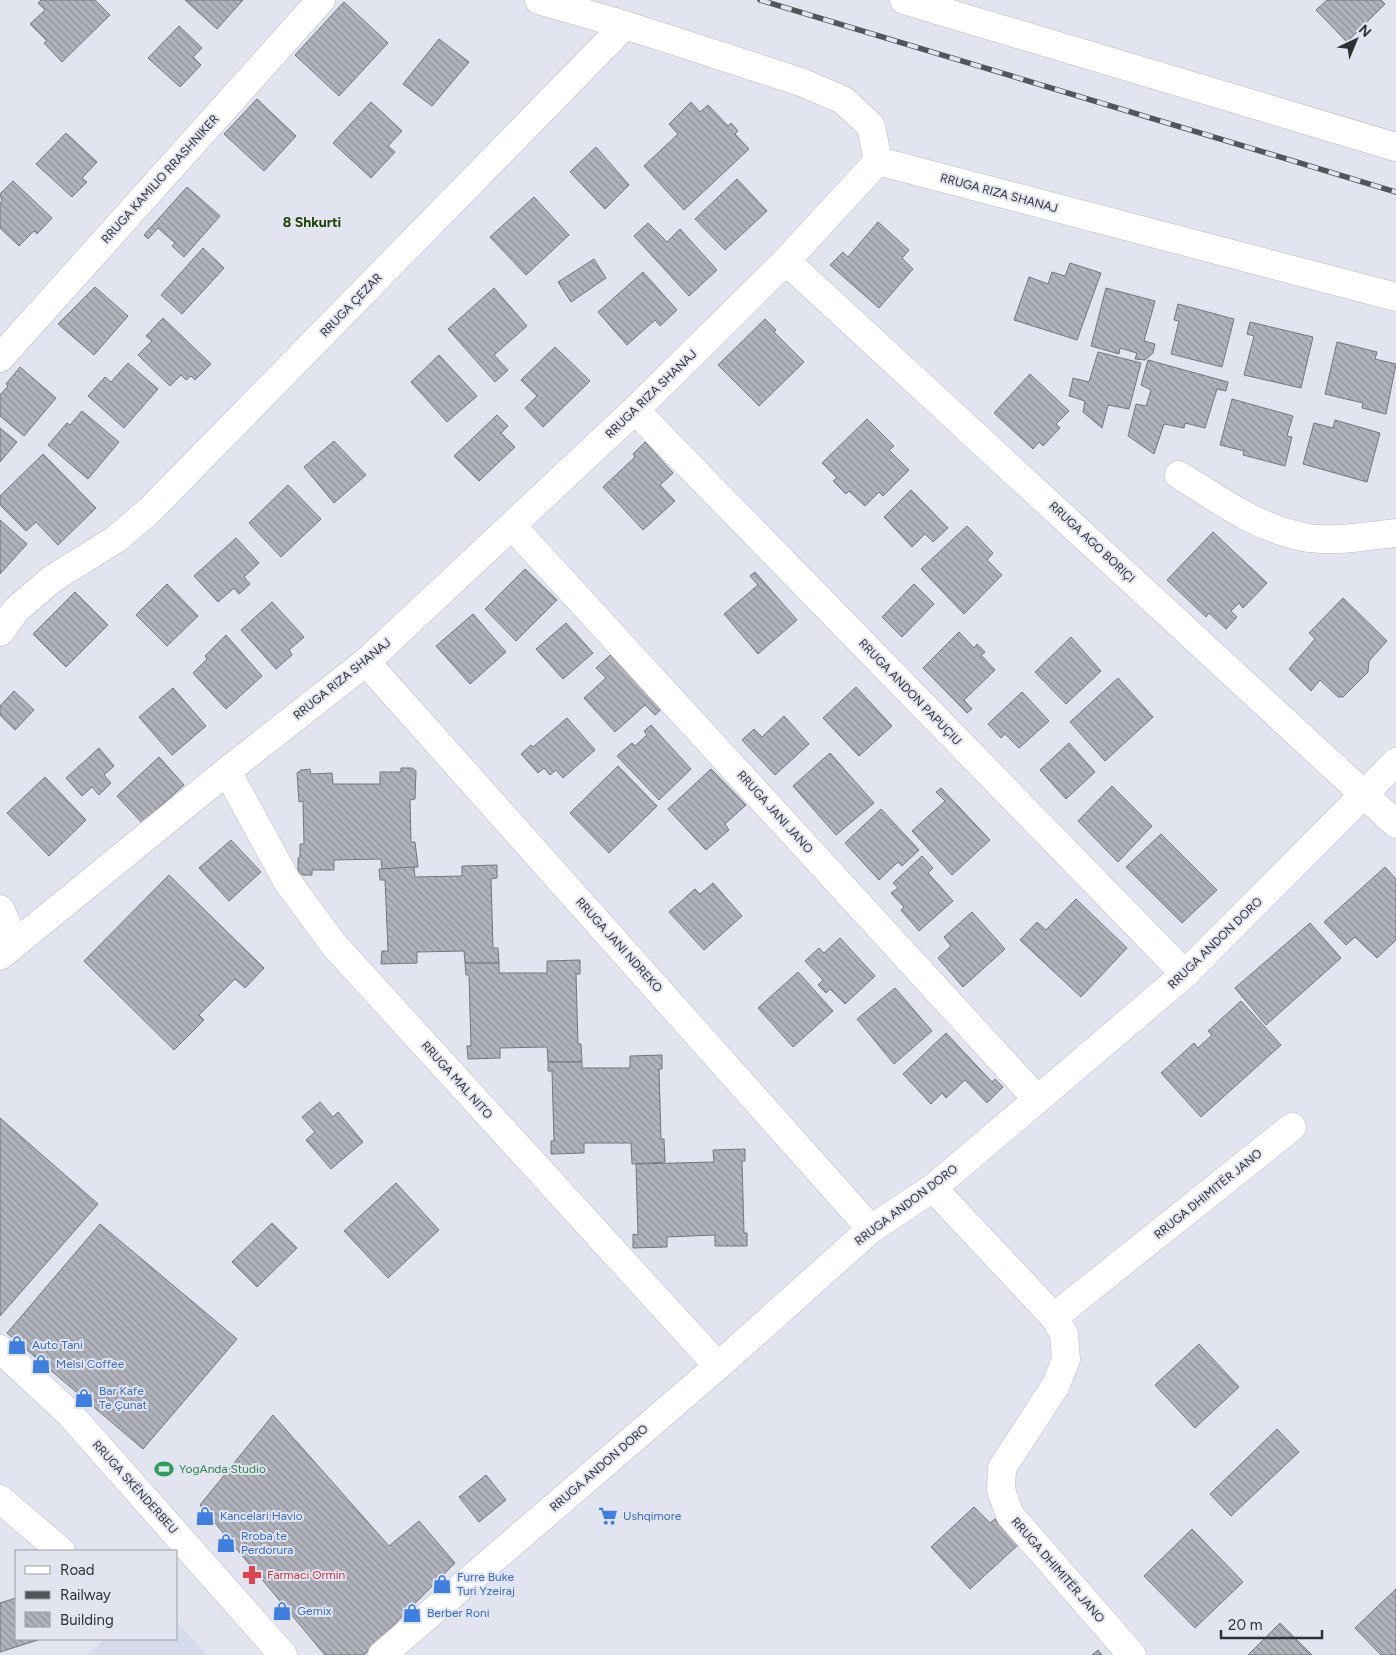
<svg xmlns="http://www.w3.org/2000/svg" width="1396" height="1655" font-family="Figtree,sans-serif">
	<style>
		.built { fill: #d6dbec }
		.building { fill: url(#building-back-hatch); stroke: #74767f }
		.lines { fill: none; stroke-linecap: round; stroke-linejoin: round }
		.minor-casing { stroke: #b8bbc4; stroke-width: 29 }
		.tertiary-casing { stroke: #b8bbc4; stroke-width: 29 }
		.minor { stroke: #fff; stroke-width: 28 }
		.tertiary { stroke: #fff; stroke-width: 28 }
		.rail-casing { stroke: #53555a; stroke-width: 5.5 }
		.rail { stroke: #e2e5ef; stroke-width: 4; stroke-dasharray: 11; stroke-linecap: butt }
		.labels { text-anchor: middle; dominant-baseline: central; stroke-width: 4; stroke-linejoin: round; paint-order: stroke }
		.street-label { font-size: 12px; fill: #2f3034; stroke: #e2e5ef }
		.shop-label { font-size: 12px; fill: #366cbe; stroke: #e2e5ef; text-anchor: start }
		.leisure-label { font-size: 12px; fill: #27864d; stroke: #e2e5ef; text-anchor: start }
		.health-label { font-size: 12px; fill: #be3a42; stroke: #e2e5ef; text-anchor: start }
		.neighbourhood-label { font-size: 14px; font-weight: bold; fill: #1b4000; stroke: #e2e5ef }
	</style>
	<defs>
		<pattern id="building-back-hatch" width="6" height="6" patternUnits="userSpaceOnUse" patternTransform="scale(1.25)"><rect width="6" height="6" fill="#b1b3bc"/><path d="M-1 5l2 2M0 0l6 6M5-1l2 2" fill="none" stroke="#90929a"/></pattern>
	</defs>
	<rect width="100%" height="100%" fill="#e2e5ef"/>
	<polygon class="built" points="176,1621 207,1655 87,1655 105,1639 176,1639"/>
	<g class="building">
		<polygon points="41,0 95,0 110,15 62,62 44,43 47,41 30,24 45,10 38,3"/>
		<polygon points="185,0 243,0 217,29"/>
		<polygon points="1327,0 1381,0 1385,4 1347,42 1316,10"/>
		<polygon points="344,2 388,43 339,96 295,55"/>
		<polygon points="179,26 202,48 193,57 201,65 180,87 148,58"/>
		<polygon points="439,39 469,62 432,106 403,84"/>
		<polygon points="257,99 296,136 264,171 224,134"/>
		<polygon points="371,102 402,131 388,146 395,152 371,178 333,143"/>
		<polygon points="691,102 700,112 708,105 728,126 731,123 738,131 735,134 749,149 684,210 644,166 678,134 669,124"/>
		<polygon points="66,133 97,162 82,178 87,182 72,197 36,164"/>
		<polygon points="596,147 629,185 605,209 570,172"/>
		<polygon points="737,179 767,211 725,250 695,219"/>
		<polygon points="13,181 52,218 37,234 34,231 19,246 0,228 0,203 2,201 0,194"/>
		<polygon points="187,187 220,216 184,257 172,246 175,243 158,228 148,239 144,235"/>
		<polygon points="534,197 569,235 526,275 490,237"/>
		<polygon points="878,222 909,250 902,258 913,269 879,308 830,265 843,252 848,257"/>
		<polygon points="648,223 667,242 680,229 717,270 689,296 634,236"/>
		<polygon points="203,248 224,268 182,314 161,295"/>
		<polygon points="594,259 606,278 571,302 558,282"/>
		<polygon points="1070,263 1101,273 1077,340 1014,320 1029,277 1048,284 1052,272 1065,276"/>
		<polygon points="643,272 677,310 660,326 655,320 627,345 598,312"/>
		<polygon points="95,287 128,316 94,355 58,324"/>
		<polygon points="494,288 527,326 494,355 508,370 495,382 448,329"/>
		<polygon points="1106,288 1155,301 1144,341 1155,344 1153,353 1145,360 1135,359 1137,353 1120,348 1119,354 1091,346"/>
		<polygon points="1178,304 1234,319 1222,367 1171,354 1179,321 1174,320"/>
		<polygon points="163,318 211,364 195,380 191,376 186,380 181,375 170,386 138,355 152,341 146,336"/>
		<polygon points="765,319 776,330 774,332 804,362 759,406 718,365"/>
		<polygon points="1250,322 1313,337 1301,388 1244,375 1254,336 1247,334"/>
		<polygon points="1337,342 1377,352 1375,359 1396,364 1386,414 1362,408 1363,403 1325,394"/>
		<polygon points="555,347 590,381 543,427 525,408 537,396 521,380"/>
		<polygon points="1098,352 1141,363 1129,409 1108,405 1102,428 1083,412 1085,401 1069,396 1073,378 1089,382"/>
		<polygon points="439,355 477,396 447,422 411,382"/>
		<polygon points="1148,360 1228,382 1226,391 1217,389 1205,428 1185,423 1184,428 1164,424 1154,454 1128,436 1136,404 1146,406 1151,390 1141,385"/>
		<polygon points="128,363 158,389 124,428 88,396 105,377 111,382"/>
		<polygon points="20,367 56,398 24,436 0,416 0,395 8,386 6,384"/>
		<polygon points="1030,374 1069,411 1056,424 1060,428 1043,446 1039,442 1033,449 994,413"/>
		<polygon points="1232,399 1293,416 1287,436 1292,437 1285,466 1243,455 1244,451 1220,445"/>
		<polygon points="82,411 119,442 88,479 48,445 67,423 70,425"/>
		<polygon points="497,415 508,426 501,433 515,447 479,481 454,456"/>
		<polygon points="867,419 894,446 889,450 909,470 883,496 879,492 865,506 849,491 846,494 833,481 837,478 822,463"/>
		<polygon points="1335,420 1380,433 1367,482 1303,464 1314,423 1333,428"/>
		<polygon points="0,428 17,442 0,462"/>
		<polygon points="334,441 366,475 334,503 304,467"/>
		<polygon points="645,442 673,473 660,485 675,501 643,530 603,487 635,457 633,454"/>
		<polygon points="43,454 96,508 58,545 36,522 26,531 0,505 0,496"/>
		<polygon points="288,485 321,519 281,557 249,523"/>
		<polygon points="911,490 948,528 933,542 925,534 912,547 884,517"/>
		<polygon points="0,520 27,544 0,574"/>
		<polygon points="967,526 993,553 987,560 1002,575 964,614 921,569"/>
		<polygon points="1213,532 1267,583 1243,608 1239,603 1231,611 1237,617 1226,629 1209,613 1206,617 1167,580"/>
		<polygon points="236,538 259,563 244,577 250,584 239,594 234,588 218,602 194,576"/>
		<polygon points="525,569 557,600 516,641 485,609"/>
		<polygon points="755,572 797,620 758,654 724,614 758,585 750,576"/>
		<polygon points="167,584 198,616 167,646 136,615"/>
		<polygon points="914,584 934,604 902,637 882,617"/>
		<polygon points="75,592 108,625 66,667 33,634"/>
		<polygon points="1343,598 1387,641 1369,661 1368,672 1343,697 1338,697 1320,680 1311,691 1289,669 1315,639 1309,633"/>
		<polygon points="272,602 304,637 289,650 292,655 276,669 241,630"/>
		<polygon points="473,614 506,652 470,684 436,646"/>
		<polygon points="566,623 593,653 563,679 536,649"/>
		<polygon points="959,632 974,648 977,644 985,652 981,655 995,670 964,700 972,709 967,713 923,668"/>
		<polygon points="226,635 262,676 226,709 193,673 207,659 205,656"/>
		<polygon points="1071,637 1101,671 1066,704 1035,672"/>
		<polygon points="618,648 668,703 655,715 645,705 615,732 584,698 606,678 596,668"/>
		<polygon points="1118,678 1153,717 1105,761 1070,722"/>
		<polygon points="856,687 892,726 859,756 823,718"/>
		<polygon points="173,688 206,726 172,755 139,717"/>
		<polygon points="14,691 34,710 15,730 0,715 0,706"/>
		<polygon points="1022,692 1049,721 1019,748 1005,734 1001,738 988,724"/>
		<polygon points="784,716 809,744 775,775 742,740 754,729 762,737"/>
		<polygon points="567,718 595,750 563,778 556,770 550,775 544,768 538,773 521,754 531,745 533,747"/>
		<polygon points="651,725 691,769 659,800 617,756 632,743 635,746 647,735 644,731"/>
		<polygon points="1069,743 1095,772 1066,799 1040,770"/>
		<polygon points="99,748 114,766 104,775 111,783 99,795 92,787 82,796 66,778"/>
		<polygon points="830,753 874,803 836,835 793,786"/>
		<polygon points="159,757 184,785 142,823 117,796"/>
		<polygon points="618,766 657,806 609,853 570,813"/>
		<polygon points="401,768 412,768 416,771 415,799 410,800 411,842 415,842 418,867 382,869 381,859 334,860 334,870 312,870 312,875 302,875 298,871 298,858 300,857 300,844 304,844 303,801 299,802 297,773 301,770 310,769 311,774 332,773 333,784 380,784 380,772 401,772"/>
		<polygon points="711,769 746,805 725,824 729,830 706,850 668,809"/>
		<polygon points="45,777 86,820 49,856 7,813"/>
		<polygon points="1112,786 1152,826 1118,862 1078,821"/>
		<polygon points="941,788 990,840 952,875 912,831 945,801 936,792"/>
		<polygon points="881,809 919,850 902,866 898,862 879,880 845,843"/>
		<polygon points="1161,834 1217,890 1182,923 1126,867"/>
		<polygon points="231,840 261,872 229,901 199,868"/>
		<polygon points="922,856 933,868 928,873 953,901 919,931 901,910 904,907 891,893 898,888 893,883"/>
		<polygon points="497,865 497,878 491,879 493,948 498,948 499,963 465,963 464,951 417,952 417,963 381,964 382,951 388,951 385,880 380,880 379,869 414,867 415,877 462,876 462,866"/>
		<polygon points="1385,867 1396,879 1396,940 1377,958 1355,937 1346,945 1324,922"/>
		<polygon points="169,875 264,968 245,988 235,979 199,1015 204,1020 174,1050 84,961"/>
		<polygon points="713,883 742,916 704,950 669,912 695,889 700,894"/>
		<polygon points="1076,899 1127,948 1081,997 1020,940 1037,922 1046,930"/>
		<polygon points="972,912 1005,949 963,987 938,958 951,946 944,937"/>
		<polygon points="1310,923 1341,958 1266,1025 1235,988"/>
		<polygon points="840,938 875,976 845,1004 830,989 826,993 818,985 823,980 805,961 819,948 824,953"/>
		<polygon points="580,960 580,974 576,974 578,1044 581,1044 582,1062 548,1062 547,1047 500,1048 500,1058 468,1059 467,1046 471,1046 469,975 466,975 465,963 499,963 499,973 547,973 547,961"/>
		<polygon points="798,972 833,1011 793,1047 758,1008"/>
		<polygon points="895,988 932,1031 894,1064 857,1019"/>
		<polygon points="1241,1001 1281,1045 1201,1117 1161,1073 1194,1043 1198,1048 1212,1035 1208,1031"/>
		<polygon points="946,1033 992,1082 995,1079 1003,1087 987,1103 965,1080 946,1098 942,1093 931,1104 903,1074"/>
		<polygon points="662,1055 662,1069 659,1069 661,1139 664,1139 665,1162 632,1164 631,1143 584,1143 584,1153 551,1154 551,1141 554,1141 552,1071 548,1071 548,1062 582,1062 582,1068 630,1068 630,1056"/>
		<polygon points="320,1102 333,1117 338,1112 363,1142 331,1169 306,1140 315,1132 302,1117"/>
		<polygon points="0,1118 98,1204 0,1316"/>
		<polygon points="745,1149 745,1161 742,1161 744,1233 747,1233 747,1246 715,1246 715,1235 667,1237 667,1247 633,1248 633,1234 638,1235 636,1164 714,1162 713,1150"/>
		<polygon points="396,1183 439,1230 388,1278 344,1231"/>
		<polygon points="272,1223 297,1248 257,1287 232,1262"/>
		<polygon points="100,1224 237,1339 143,1449 7,1333"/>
		<polygon points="1199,1344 1239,1387 1195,1428 1155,1385"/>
		<polygon points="273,1415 389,1546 419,1521 455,1563 364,1655 325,1655 200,1505"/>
		<polygon points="1277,1429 1299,1452 1231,1516 1210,1494"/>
		<polygon points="486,1475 506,1500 479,1522 459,1497"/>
		<polygon points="974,1507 990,1523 995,1519 1018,1545 970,1589 931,1547"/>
		<polygon points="1192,1529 1243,1582 1195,1628 1144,1576"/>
		<polygon points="1396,1589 1396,1655 1381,1655 1355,1628"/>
		<polygon points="16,1598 16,1639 38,1640 0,1652 0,1603"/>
		<polygon points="1280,1623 1312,1655 1248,1655"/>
		<polygon points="1098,1650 1102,1655 1092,1655"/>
	</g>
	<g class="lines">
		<g class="minor-casing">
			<g id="minor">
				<polyline points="539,0 625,25 801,82 843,100 871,126 878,161"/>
				<polyline points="904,0 1396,147"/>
				<polyline points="786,261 1396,824"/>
				<polyline points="0,358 321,0"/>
				<polyline points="635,410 1185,974"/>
				<path d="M1179,475C1219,500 1260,530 1308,538C1337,542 1368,536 1396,533"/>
				<polyline points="512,526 1037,1099"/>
				<polyline points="0,632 16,610 52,579 116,539 149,511 625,25"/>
				<polyline points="366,662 871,1229"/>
				<polyline points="227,771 287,881 334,945 718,1366"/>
				<polyline points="0,909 15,943"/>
				<polyline points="0,956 227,771 366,662 635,410 786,261 878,161 1396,297"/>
				<polyline points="933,1188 1054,1317 1064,1334 1066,1359 1056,1385 1002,1468 1001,1490 1010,1515 1132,1655"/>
				<polyline points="1054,1317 1292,1127"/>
				<polyline points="0,1499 61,1551"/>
				<polyline points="382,1655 718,1366 871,1229 933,1188 1185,974 1396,762"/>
			</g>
		</g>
		<g class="tertiary-casing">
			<polyline id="tertiary" points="0,1349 69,1413 283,1655"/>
		</g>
		<use href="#minor" class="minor"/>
		<use href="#tertiary" class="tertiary"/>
		<g class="rail-casing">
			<polyline id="rail" points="760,0 1396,192"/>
		</g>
		<use href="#rail" class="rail"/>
	</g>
	<defs>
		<g id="shop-bare" transform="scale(1.5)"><path d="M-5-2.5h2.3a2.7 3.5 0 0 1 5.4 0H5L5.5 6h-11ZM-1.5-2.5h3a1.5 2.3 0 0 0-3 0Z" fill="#3f7fe0" stroke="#e2e5ef" stroke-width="2.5" paint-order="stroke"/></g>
		<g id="stadium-bare" transform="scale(1.5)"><path d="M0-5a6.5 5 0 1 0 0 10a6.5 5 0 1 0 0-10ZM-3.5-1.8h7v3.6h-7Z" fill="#2e9e5b" stroke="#e2e5ef" stroke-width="2.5" paint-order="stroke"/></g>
		<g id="supermarket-bare" transform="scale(1.5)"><path d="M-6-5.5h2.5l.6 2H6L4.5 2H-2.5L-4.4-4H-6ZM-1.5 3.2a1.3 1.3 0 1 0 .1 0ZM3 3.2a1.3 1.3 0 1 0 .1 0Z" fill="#3f7fe0" stroke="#e2e5ef" stroke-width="2.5" paint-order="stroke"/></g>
		<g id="pharmacy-bare" transform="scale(1.5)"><path d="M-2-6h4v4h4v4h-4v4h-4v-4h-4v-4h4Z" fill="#e0444e" stroke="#e2e5ef" stroke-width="2.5" paint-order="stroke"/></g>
	</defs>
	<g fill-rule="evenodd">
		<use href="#shop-bare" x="17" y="1345"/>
		<use href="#shop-bare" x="41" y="1364"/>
		<use href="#shop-bare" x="84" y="1398"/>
		<use href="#stadium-bare" x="164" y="1469"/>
		<use href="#shop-bare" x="205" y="1516"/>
		<use href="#supermarket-bare" x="608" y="1516"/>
		<use href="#shop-bare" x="226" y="1543"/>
		<use href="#pharmacy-bare" x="252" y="1575"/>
		<use href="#shop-bare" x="442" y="1584"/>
		<use href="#shop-bare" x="282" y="1611"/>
		<use href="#shop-bare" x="412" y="1613"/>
	</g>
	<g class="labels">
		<g class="street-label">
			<text transform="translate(160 179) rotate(-48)">RRUGA KAMILIO RRASHNIKER</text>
			<text transform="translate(999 193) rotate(15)">RRUGA RIZA SHANAJ</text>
			<text transform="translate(351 305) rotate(-46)">RRUGA ÇEZAR</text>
			<text transform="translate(651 394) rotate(-44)">RRUGA RIZA SHANAJ</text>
			<text transform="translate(1092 542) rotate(43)">RRUGA AGO BORIÇI</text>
			<text transform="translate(342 679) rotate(-39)">RRUGA RIZA SHANAJ</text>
			<text transform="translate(910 692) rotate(46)">RRUGA ANDON PAPUÇIU</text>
			<text transform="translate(775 812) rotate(48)">RRUGA JANI JANO</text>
			<text transform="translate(1215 943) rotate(-44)">RRUGA ANDON DORO</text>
			<text transform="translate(619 945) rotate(48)">RRUGA JANI NDREKO</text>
			<text transform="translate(457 1080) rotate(48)">RRUGA MAL NITO</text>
			<text transform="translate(1208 1194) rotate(-39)">RRUGA DHIMITËR JANO</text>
			<text transform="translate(906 1205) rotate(-37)">RRUGA ANDON DORO</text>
			<text transform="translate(599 1468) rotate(-41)">RRUGA ANDON DORO</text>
			<text transform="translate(135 1487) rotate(48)">RRUGA SKËNDERBEU</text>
			<text transform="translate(1058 1570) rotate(49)">RRUGA DHIMITËR JANO</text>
		</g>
		<g class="shop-label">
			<text x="32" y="1345">Auto Tani</text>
			<text x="56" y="1364">Melsi Coffee</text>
			<text x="99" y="1391">Bar Kafe<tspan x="99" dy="14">Te Çunat</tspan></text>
			<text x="220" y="1516">Kancelari Havio</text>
			<text x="623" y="1516">Ushqimore</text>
			<text x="241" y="1536">Rroba te<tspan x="241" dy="14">Perdorura</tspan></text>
			<text x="457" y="1577">Furre Buke<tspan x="457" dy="14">Turi Yzeiraj</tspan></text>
			<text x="297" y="1611">Gemix</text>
			<text x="427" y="1613">Berber Roni</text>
		</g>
		<g class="leisure-label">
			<text x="179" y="1469">YogAnda Studio</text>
		</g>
		<g class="health-label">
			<text x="267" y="1575">Farmaci Ormin</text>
		</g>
		<g class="neighbourhood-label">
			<text x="312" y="222">8 Shkurti</text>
		</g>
	</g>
	<rect x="15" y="1550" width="162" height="90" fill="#e2e5ef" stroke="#9a9da4"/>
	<rect x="25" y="1566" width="25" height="8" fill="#ffffff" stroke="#9a9da4"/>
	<text x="60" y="1575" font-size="15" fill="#2f3034">Road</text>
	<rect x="25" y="1591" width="25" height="8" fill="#53555a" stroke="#9a9da4"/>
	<text x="60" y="1600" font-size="15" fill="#2f3034">Railway</text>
	<rect x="25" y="1612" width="25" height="15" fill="url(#building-back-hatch)" stroke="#9a9da4"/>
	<text x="60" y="1625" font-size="15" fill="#2f3034">Building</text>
	<g transform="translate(1356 40) rotate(44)" stroke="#e2e5ef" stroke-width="4" paint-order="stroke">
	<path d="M0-4L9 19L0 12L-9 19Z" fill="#2f3034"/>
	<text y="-8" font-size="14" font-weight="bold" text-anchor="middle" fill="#2f3034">N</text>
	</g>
	<path d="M1221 1630v8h101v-8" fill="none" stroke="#2f3034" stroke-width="2.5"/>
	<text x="1228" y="1630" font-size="15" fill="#2f3034" stroke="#e2e5ef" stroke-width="4" paint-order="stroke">20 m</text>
</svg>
